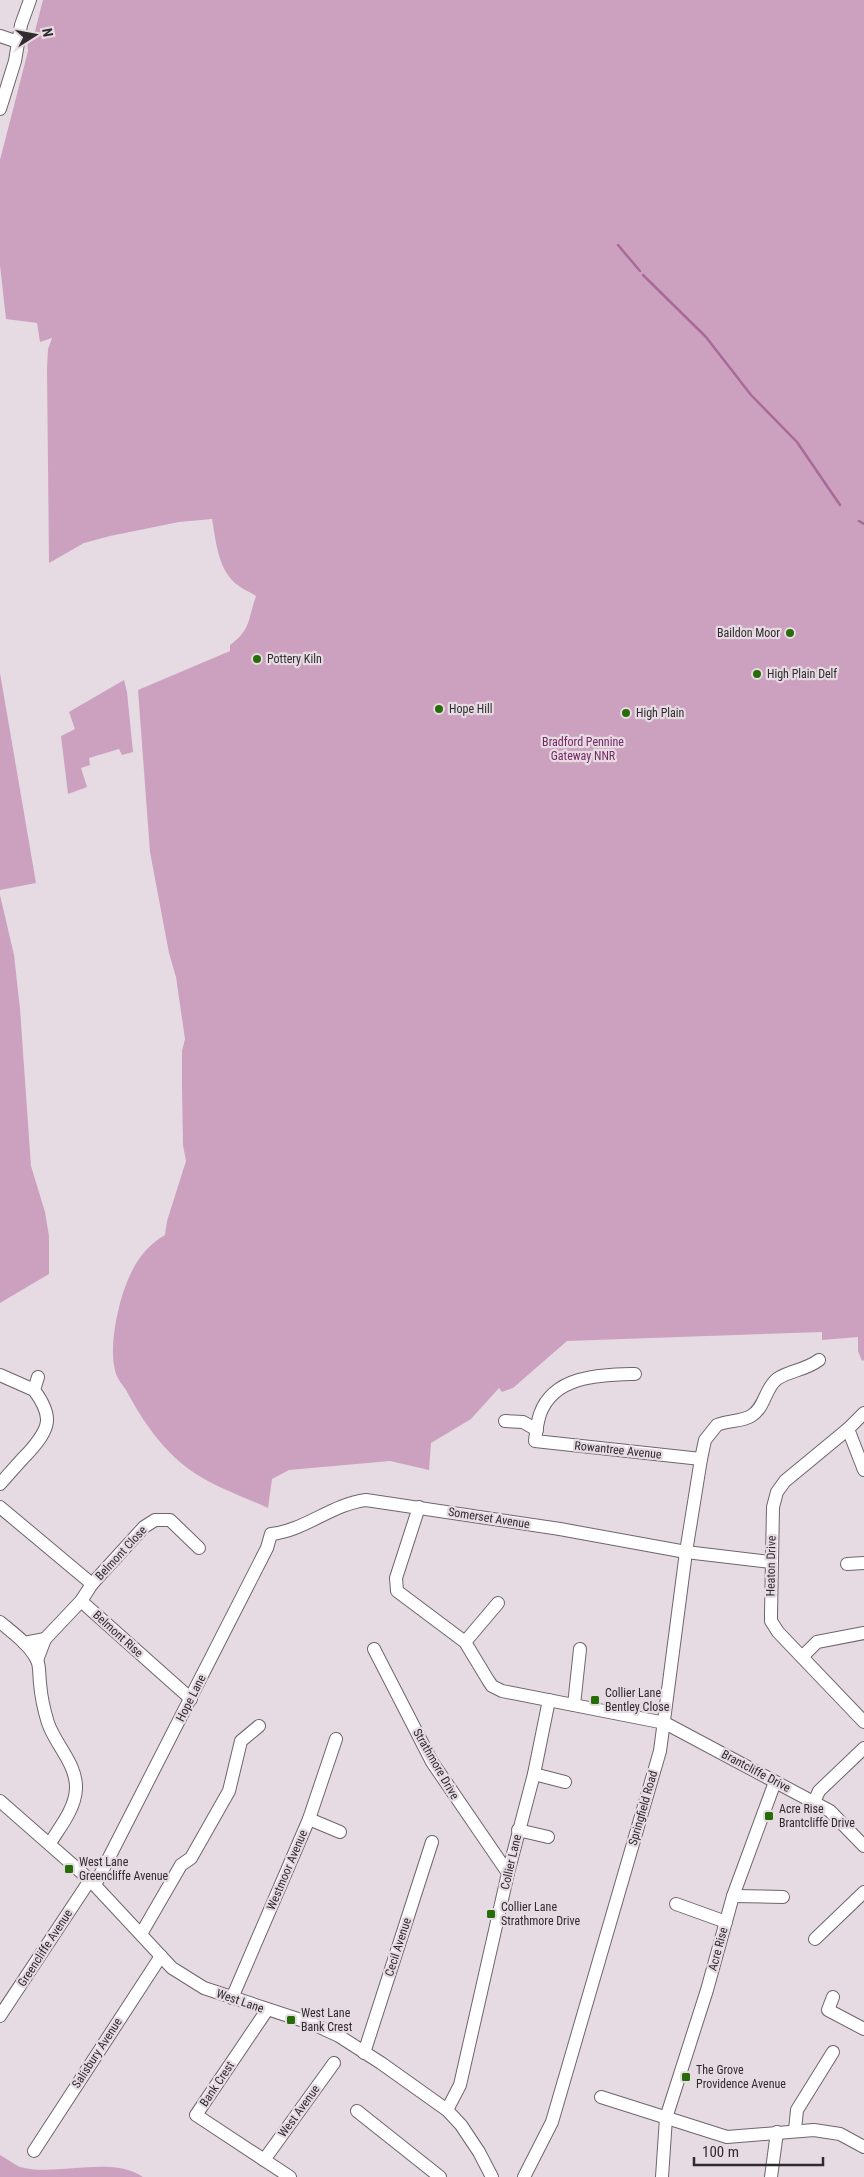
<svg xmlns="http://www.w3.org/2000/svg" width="864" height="2177" font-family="'Roboto Condensed',sans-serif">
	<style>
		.green { fill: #cca1bf }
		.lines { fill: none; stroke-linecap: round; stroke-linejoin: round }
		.stream { stroke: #a96a98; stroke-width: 2.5 }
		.minor-casing { stroke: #6f656c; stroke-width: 14 }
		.minor { stroke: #fff; stroke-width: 12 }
		.poi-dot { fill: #266d09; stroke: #e6dbe2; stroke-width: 2 }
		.labels { text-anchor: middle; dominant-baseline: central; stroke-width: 4.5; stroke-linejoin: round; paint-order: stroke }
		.poi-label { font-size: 12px; fill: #2f2b2e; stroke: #e6dbe2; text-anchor: start }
		.park-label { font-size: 12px; fill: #752864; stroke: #e6dbe2 }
		.street-label { font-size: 12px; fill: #2f2b2e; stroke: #e6dbe2 }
	</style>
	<rect width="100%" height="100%" fill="#e6dbe2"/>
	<g class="green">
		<path d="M43,0H864V1360L862,1361L858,1351V1337L822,1340V1332L567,1341L513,1388L502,1392L499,1388L471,1419L431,1443L429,1470L390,1461L289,1470L272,1479L268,1508C244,1497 218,1488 196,1474C165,1454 143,1422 126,1390C122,1384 116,1377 115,1370C110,1350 115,1323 120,1303C128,1275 139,1250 165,1235L167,1221L186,1161L183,1145L182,1087V1051L185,1039L176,977L169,953L150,852L138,690L230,651V645C251,630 248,619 256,596C250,592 244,590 239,586C218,572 216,541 212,519L179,522L110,536L84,543L49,563L47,368L48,349L52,338L40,342L37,323L6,319L0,265V160L28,51L27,37L34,35Z"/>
		<polygon points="0,673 36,883 0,890"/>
		<polygon points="124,680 127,692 133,752 122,755 119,749 89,758 90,765 81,768 87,787 68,794 61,736 75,729 69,712"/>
		<polygon points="0,895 14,955 20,1009 31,1166 45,1212 49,1236 49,1274 0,1303"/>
		<path d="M0,2155C6,2158 13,2164 20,2167C56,2177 111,2155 143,2177H0Z"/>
	</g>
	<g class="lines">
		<g class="stream">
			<polyline points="618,245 640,271"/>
			<polyline points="643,275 706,337 751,395 797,442 840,505"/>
			<polyline points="859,521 864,524"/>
		</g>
		<g class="minor-casing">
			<g id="minor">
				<polyline points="0,36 18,42"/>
				<polyline points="0,109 15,61 21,25 30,0"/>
				<path d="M635,1374C600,1375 554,1375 540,1414C537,1423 536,1433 535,1441L701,1459"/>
				<polyline points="0,1375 34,1390"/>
				<polyline points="864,1413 848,1429 785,1481 777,1492 773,1507 771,1614 771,1621 778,1632 864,1722"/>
				<polyline points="505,1421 523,1422 537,1430"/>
				<polyline points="848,1429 864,1470"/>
				<path d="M0,1484C10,1473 19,1462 29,1452C50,1428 54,1417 34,1390L38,1377"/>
				<polyline points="0,1507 92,1584 81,1601 191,1699"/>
				<polyline points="419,1507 396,1578 397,1591 465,1642 488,1680 492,1686 502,1691 665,1723 830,1811 864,1846"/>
				<polyline points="847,1564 864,1563"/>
				<polyline points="92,1584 144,1527 155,1520 170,1520 199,1548"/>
				<path d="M0,1622C13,1633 29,1644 37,1660C40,1666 39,1676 40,1683C41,1696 44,1710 48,1723C56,1746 77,1764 76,1789C75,1809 60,1827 50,1843"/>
				<polyline points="45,1639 81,1601"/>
				<polyline points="465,1642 498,1603"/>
				<polyline points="24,1643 45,1639 37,1660"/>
				<polyline points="374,1649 432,1762 508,1873"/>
				<polyline points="802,1657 817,1642 864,1633"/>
				<polyline points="574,1705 580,1649"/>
				<polyline points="534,1774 565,1782"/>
				<polyline points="0,1801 90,1880 172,1968 204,1988 313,2024 339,2036 381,2063 447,2110 461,2125 479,2152 492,2177"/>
				<polyline points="814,1802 819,1791 864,1748"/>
				<polyline points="309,1819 340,1832"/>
				<polyline points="518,1830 548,1837"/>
				<path d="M95,1885L267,1548L271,1534C304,1531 332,1504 366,1500L560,1529L686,1552L771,1562"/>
				<polyline points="733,1896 783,1897"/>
				<polyline points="676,1904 726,1922"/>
				<polyline points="141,1934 181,1865 191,1858 229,1791 241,1741 259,1726"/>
				<polyline points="815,1939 864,1892"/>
				<polyline points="833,1997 828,2010 864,2029"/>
				<polyline points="232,1998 309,1819 336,1739"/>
				<polyline points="267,2010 196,2115 290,2177"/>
				<polyline points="0,2016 90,1880"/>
				<polyline points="364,2053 432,1842"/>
				<polyline points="601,2097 727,2137 814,2130 840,2134 864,2147"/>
				<polyline points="447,2110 460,2085 508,1873 534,1774 549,1700"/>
				<polyline points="357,2111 440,2177"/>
				<polyline points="795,2130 797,2110 833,2052"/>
				<polyline points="34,2151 161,1956"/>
				<polyline points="264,2160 334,2063"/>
				<path d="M524,2177L552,2122L660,1751L686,1552L701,1459L705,1440L717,1425C728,1420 741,1422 751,1416C765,1408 765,1388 777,1379C790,1370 804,1371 819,1360"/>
				<polyline points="662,2177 666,2118 707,1990 733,1896 775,1782"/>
				<polyline points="771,2177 777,2132"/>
			</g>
		</g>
		<use href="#minor" class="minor"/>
	</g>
	<g class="poi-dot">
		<circle cx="790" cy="633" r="5"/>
		<circle cx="257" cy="659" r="5"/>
		<circle cx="757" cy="674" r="5"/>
		<circle cx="439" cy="709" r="5"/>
		<circle cx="626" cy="713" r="5"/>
		<rect x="590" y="1695" width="10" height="10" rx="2.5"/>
		<rect x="764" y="1811" width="10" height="10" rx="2.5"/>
		<rect x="64" y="1864" width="10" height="10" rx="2.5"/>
		<rect x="486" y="1909" width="10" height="10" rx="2.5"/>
		<rect x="286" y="2015" width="10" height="10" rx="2.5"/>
		<rect x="681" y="2072" width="10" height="10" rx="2.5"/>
	</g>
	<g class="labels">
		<g class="poi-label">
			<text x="780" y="633" text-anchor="end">Baildon Moor</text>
			<text x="267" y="659">Pottery Kiln</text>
			<text x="767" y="674">High Plain Delf</text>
			<text x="449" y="709">Hope Hill</text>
			<text x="636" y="713">High Plain</text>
			<text x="605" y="1693">Collier Lane<tspan x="605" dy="14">Bentley Close</tspan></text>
			<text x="779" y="1809">Acre Rise<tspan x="779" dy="14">Brantcliffe Drive</tspan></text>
			<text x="79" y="1862">West Lane<tspan x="79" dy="14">Greencliffe Avenue</tspan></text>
			<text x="501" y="1907">Collier Lane<tspan x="501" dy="14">Strathmore Drive</tspan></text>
			<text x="301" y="2013">West Lane<tspan x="301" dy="14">Bank Crest</tspan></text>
			<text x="696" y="2070">The Grove<tspan x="696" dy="14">Providence Avenue</tspan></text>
		</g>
		<g class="park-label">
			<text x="583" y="742">Bradford Pennine<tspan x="583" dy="14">Gateway NNR</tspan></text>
		</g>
		<g class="street-label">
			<text transform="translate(618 1450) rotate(6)">Rowantree Avenue</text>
			<text transform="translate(489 1518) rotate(9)">Somerset Avenue</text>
			<text transform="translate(121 1553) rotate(-47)">Belmont Close</text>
			<text transform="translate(771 1566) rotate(-89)">Heaton Drive</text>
			<text transform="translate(118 1634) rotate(42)">Belmont Rise</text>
			<text transform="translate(191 1698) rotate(-63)">Hope Lane</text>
			<text transform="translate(436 1764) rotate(60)">Strathmore Drive</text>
			<text transform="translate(756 1771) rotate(28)">Brantcliffe Drive</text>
			<text transform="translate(643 1808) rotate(-74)">Springfield Road</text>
			<text transform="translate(511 1862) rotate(-77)">Collier Lane</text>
			<text transform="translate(287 1870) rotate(-67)">Westmoor Avenue</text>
			<text transform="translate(398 1947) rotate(-72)">Cecil Avenue</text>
			<text transform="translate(45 1948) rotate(-57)">Greencliffe Avenue</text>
			<text transform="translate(718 1949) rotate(-75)">Acre Rise</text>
			<text transform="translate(240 2001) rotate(19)">West Lane</text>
			<text transform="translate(97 2053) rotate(-57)">Salisbury Avenue</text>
			<text transform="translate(217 2084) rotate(-56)">Bank Crest</text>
			<text transform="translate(299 2111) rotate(-54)">West Avenue</text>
		</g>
	</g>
	<g transform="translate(35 35) rotate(79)" stroke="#e6dbe2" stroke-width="4" paint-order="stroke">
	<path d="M0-4L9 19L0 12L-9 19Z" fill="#2f2b2e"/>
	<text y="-8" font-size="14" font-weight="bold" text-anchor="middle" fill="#2f2b2e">N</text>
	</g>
	<path d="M694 2157v8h129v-8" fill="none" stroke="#2f2b2e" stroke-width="2.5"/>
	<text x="702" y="2157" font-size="15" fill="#2f2b2e" stroke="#e6dbe2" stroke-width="4" paint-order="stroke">100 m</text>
</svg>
